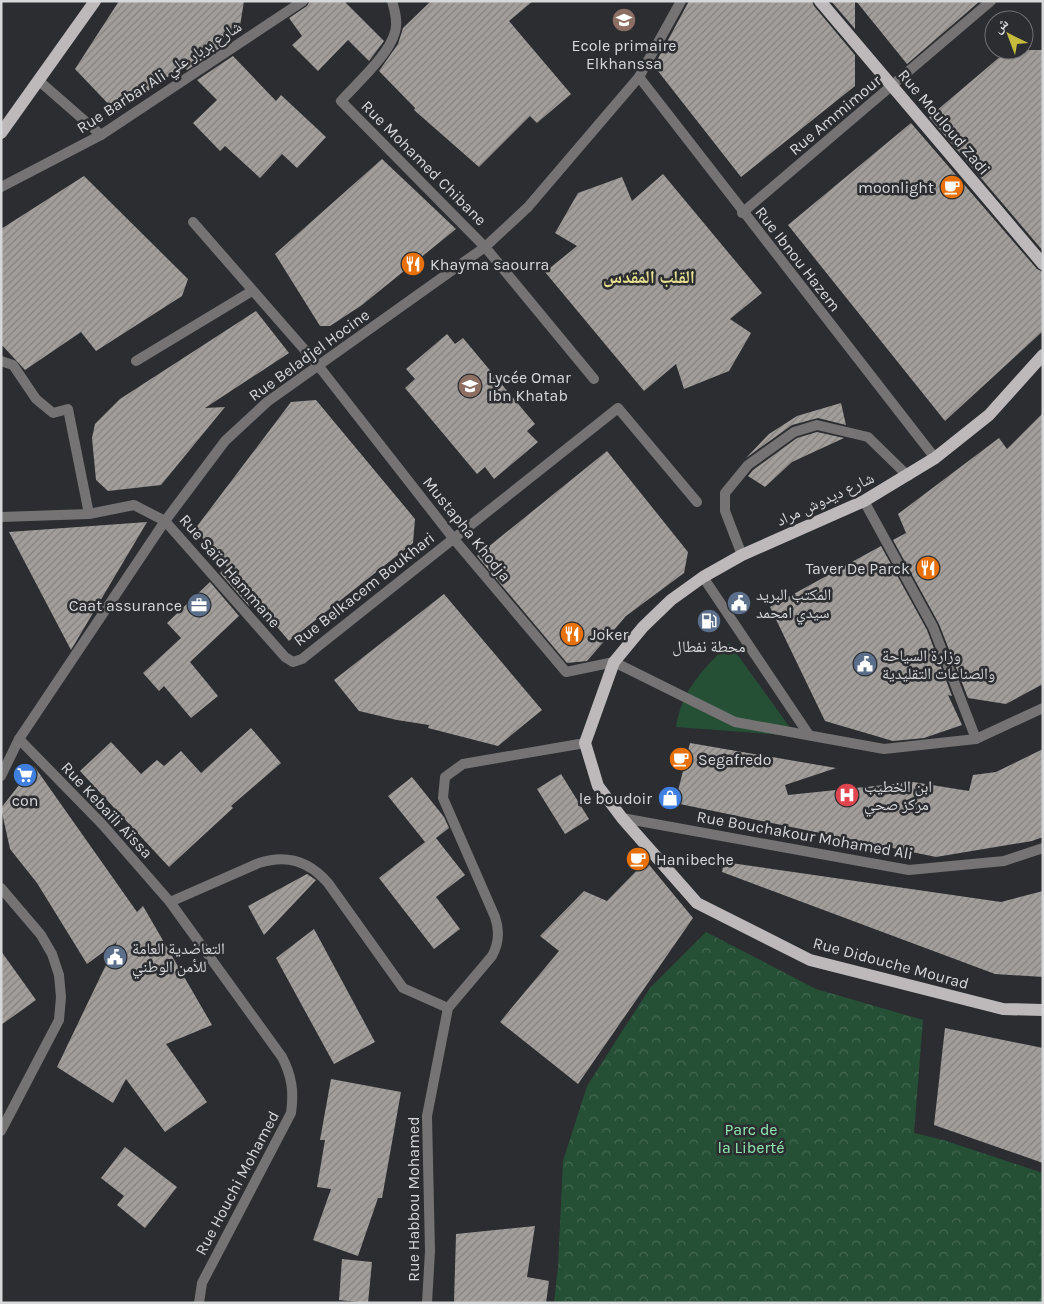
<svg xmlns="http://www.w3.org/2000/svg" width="1044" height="1304" font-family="Karla,'Noto Naskh Arabic',sans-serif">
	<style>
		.green { fill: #265036 }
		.park { fill: url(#park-crowns) }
		.building { fill: url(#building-hatch) }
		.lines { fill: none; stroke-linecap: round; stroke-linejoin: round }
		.service { stroke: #757373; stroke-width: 10 }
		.pedestrian { stroke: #757373; stroke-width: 10 }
		.minor { stroke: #757373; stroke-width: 10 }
		.tertiary { stroke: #757373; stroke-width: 10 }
		.primary { stroke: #bdb8b9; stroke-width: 12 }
		.labels { text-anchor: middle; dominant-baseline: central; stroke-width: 5; stroke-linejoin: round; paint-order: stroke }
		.poi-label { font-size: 16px; fill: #d7d8da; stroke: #2b2d31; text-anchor: start }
		.street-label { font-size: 16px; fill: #d7d8da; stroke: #2b2d31 }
		.park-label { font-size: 16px; fill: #8fe7af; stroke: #2b2d31 }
		.neighbourhood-label { font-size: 18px; font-weight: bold; fill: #e5df90; stroke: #2b2d31 }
	</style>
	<defs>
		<pattern id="park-crowns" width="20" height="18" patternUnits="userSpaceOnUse" patternTransform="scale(1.25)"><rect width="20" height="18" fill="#265036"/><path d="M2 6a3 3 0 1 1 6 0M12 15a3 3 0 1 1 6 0" fill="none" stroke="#456852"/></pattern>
		<pattern id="building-hatch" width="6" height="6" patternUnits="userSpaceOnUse" patternTransform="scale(1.25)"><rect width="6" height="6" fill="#a29e9b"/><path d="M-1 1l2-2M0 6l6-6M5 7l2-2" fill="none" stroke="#858280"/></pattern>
	</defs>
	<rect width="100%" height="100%" fill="#2b2d31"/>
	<path class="green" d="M729,643L796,736L676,727C682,689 703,670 729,643Z"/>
	<polygon class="park" points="706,932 816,989 923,1020 914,1133 943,1140 1043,1173 1043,1303 554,1303 558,1267 563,1161 587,1086 650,988"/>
	<g class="building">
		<polygon points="119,1 244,1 240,26 218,41 223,46 187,70 183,66 117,113 75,69"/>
		<polygon points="310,1 344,1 384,41 369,61 348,40 318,71 292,45 302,36 289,18 307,6"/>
		<polygon points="431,1 533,1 509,21 571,94 537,123 530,116 479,167 414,110 415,108 379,71 398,44 403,28"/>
		<polygon points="689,1 812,1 814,6 855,55 855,86 741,177 654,66"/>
		<polygon points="831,1 855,1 855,29"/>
		<polygon points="856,1 980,1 907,64"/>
		<polygon points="1008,50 1043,50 1043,251 929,117"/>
		<polygon points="233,56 276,101 281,95 326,137 297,168 282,154 260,178 225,146 220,151 193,123 217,100 197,80"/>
		<polygon points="911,123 1037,269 1043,272 1043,331 945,421 788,225"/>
		<polygon points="382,159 456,229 362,305 330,326 320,326 275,254"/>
		<polygon points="663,174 762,293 730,319 751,333 729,371 684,389 676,364 644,391 545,272 577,246 555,233 578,193 622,177 632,201"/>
		<polygon points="84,176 188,279 182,296 96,351 81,332 25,370 1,344 1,229"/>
		<polygon points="256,311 289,353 205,408 225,407 161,485 108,491 96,480 92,438 95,424 120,399"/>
		<polygon points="447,334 455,344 463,338 535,424 527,431 538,442 494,479 485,467 477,474 405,388 415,379 406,369"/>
		<polygon points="316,400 415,519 413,543 289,641 255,601 249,606 220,573 227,567 195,529 291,402"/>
		<polygon points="841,403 846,425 818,418 792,425 746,458 769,434 797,416"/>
		<polygon points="1043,413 1043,684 1006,704 968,698 939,624 893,540 906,533 898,514 999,438 1007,449"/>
		<polygon points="817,432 844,438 792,462 765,487 748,476 753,470 797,438"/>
		<polygon points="607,451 688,552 684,573 626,616 587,661 567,663 477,556"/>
		<polygon points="147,522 71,650 9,532"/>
		<polygon points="881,546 927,630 952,696 948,695 962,725 924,738 893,741 825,721 770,607"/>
		<polygon points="210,582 239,616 190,662 218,696 191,718 164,686 159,691 143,673 181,638 167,623"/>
		<polygon points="444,594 542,710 498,746 428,728 429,725 397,720 359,711 334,680"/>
		<polygon points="251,728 281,763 231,806 233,808 169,867 80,771 111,742 141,774 157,760 164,766 181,751 201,773"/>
		<polygon points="690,743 836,768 785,785 788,795 913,782 969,791 973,775 996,772 1043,749 1043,837 1032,841 936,857 675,803"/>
		<polygon points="34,766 137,912 143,906 212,1025 166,1044 207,1102 165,1132 126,1079 113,1103 57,1067 117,942 87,964 37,883 10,849 1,808"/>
		<polygon points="561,774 589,819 565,834 537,789"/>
		<polygon points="412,777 444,817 449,828 436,838 465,875 436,897 460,929 434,949 379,878 425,842 388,796"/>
		<polygon points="646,861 693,918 578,1084 500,1022 559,951 540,936 584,891 607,901"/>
		<polygon points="724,862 1001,902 1043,891 1043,977 995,974 722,872"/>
		<polygon points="307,874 316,880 264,935 248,906"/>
		<polygon points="314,929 375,1042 334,1064 276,958"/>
		<polygon points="1,951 36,1000 1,1025"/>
		<polygon points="945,1028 1043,1048 1043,1163 934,1125"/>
		<polygon points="331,1079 401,1092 382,1198 378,1198 358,1256 313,1240 331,1189 317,1187 325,1140 320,1140"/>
		<polygon points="125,1147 177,1187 145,1228 117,1205 124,1196 101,1178"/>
		<polygon points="535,1226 527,1277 549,1281 546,1303 454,1303 456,1234"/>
		<polygon points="342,1259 372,1262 368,1303 339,1300"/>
	</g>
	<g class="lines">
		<polyline class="service" points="742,555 725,511 725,493 748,465 794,432 817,425 868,437 908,476"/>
		<polyline class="pedestrian" points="38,80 101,135"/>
		<g class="minor">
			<path d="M392,1C395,11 398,22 395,32C389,55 357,83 341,101L485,247L594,379"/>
			<polyline points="639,77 935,458"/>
			<polyline points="1,187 101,135 303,1"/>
			<polyline points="742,213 991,1"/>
			<polyline points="193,222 317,364 453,538 566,672 614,662 735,722 884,749 976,739 1043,708"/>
			<polyline points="1,361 13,365 36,399 53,413 68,409 89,514"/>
			<polyline points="136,361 252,291"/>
			<polyline points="864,501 933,627 976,739"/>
			<polyline points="1,517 89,514 134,505 165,521 285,657 293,662 302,659 618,408 697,502"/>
			<polyline points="703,577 809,735"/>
			<path d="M19,739L102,824L170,902L282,1057C292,1076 294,1092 291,1113L202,1283L199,1303"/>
			<polyline points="622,818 909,870 1004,861 1043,848"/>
			<path d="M170,902L259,863C287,854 309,861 328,883L403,988L448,1008L492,956C499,943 500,931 495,917L443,798L445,777L463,764L585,743"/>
			<polyline points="427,1303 430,1251 427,1116 448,1008"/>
		</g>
		<g class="tertiary">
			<polyline points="1,776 19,739 165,521 225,441 267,402 485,247 528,207 639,77 681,1"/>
			<polyline points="1,888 41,935 52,954 59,975 61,997 59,1020 1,1131"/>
		</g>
		<g class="primary">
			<polyline points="820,1 1043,264"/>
			<polyline points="1,133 95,1"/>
			<polyline points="1043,355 989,415 935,458 864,501 742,555 703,577 671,600 643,627 614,662 585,743 598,786 622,818 697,903 810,960 1003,1009 1043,1010"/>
		</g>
	</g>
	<defs>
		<g id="school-disc" transform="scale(1.25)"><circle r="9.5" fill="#8d6e63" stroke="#2b2d31"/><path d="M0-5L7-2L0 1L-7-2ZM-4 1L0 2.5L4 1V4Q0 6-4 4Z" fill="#fff"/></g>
		<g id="cafe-disc" transform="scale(1.25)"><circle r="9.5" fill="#e8710a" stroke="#2b2d31"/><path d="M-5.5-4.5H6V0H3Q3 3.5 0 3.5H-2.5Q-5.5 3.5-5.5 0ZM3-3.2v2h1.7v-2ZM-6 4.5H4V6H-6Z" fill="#fff"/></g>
		<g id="restaurant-disc" transform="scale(1.25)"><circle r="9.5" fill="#e8710a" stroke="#2b2d31"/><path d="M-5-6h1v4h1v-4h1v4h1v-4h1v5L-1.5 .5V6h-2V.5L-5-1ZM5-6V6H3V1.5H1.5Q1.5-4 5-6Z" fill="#fff"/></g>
		<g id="civic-disc" transform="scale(1.25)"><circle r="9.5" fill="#5c6f8a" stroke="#2b2d31"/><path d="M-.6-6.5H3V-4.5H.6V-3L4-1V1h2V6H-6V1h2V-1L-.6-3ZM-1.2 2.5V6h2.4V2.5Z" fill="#fff"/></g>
		<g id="office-disc" transform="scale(1.25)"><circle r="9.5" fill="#5c6f8a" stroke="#2b2d31"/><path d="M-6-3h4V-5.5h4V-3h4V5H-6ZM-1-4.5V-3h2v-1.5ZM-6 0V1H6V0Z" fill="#fff"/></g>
		<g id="fuel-disc" transform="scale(1.25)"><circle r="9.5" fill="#5c6f8a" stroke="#2b2d31"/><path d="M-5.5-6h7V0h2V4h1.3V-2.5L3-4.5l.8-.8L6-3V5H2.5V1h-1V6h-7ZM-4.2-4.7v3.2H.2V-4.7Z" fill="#fff"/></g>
		<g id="supermarket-disc" transform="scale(1.25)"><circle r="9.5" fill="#3f7fe0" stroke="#2b2d31"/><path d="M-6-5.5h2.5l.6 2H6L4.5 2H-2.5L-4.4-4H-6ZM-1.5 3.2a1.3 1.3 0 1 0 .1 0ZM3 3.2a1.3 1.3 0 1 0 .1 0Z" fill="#fff"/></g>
		<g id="hospital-disc" transform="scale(1.25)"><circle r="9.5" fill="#e0444e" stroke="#2b2d31"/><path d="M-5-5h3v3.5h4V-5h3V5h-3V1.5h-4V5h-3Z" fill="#fff"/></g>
		<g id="shop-disc" transform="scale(1.25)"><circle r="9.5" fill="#3f7fe0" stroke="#2b2d31"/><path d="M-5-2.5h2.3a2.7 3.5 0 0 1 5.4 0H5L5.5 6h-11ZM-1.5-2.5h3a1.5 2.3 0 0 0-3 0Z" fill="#fff"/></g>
	</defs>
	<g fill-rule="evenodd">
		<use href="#school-disc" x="624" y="20"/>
		<use href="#cafe-disc" x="952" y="187"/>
		<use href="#restaurant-disc" x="413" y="264"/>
		<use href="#school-disc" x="470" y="386"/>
		<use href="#restaurant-disc" x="928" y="568"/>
		<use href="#civic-disc" x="739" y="603"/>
		<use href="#office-disc" x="199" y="605"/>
		<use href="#fuel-disc" x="709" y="621"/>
		<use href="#restaurant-disc" x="572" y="634"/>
		<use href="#civic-disc" x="865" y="664"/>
		<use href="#cafe-disc" x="681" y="759"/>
		<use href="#supermarket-disc" x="25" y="775"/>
		<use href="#hospital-disc" x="847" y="795"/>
		<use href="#shop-disc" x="670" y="798"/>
		<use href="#cafe-disc" x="638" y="859"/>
		<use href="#civic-disc" x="115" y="957"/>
	</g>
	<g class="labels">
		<g class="poi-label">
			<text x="624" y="45" text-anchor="middle">Ecole primaire<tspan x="624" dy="18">Elkhanssa</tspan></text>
			<text x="934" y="187" text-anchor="end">moonlight</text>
			<text x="430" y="264">Khayma saourra</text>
			<text x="488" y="377">Lycée Omar<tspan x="488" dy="18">Ibn Khatab</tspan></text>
			<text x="910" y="568" text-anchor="end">Taver De Parck</text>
			<text x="756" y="594">المكتب البريد<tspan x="756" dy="18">سيدي امحمد</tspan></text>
			<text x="182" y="605" text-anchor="end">Caat assurance</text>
			<text x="590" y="634">Joker</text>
			<text x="709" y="646" text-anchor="middle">محطة نفطال</text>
			<text x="882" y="655">وزارة السياحة<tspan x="882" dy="18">والصناعات التقليدية</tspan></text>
			<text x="698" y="759">Segafredo</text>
			<text x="864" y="786">ابن الخطيب<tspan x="864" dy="18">مركز صحي</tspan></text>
			<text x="652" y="798" text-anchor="end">le boudoir</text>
			<text x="25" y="800" text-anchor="middle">con</text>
			<text x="656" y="859">Hanibeche</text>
			<text x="132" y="948">التعاضدية العامة<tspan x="132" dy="18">للأمن الوطني</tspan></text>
		</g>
		<g class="street-label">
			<text transform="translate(159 77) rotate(-33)">Rue Barbar Ali شارع بربار علي</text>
			<text transform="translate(835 115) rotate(-40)">Rue Ammimour</text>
			<text transform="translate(944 122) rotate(50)">Rue Mouloud Zadi</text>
			<text transform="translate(424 163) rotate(45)">Rue Mohamed Chibane</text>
			<text transform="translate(798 259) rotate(52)">Rue Ibnou Hazem</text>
			<text transform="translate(309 355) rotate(-36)">Rue Beladjel Hocine</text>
			<text transform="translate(825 499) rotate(-25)">شارع ديدوش مراد</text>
			<text transform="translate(467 529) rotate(51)">Mustapha Khodja</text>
			<text transform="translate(230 571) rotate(49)">Rue Saïd Hammane</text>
			<text transform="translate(364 589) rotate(-38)">Rue Belkacem Boukhari</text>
			<text transform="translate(107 810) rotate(47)">Rue Kebaïli Aïssa</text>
			<text transform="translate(805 835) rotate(10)">Rue Bouchakour Mohamed Ali</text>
			<text transform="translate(891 963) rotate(15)">Rue Didouche Mourad</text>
			<text transform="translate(237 1183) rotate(-62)">Rue Houchi Mohamed</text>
			<text transform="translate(413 1199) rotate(-90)">Rue Habbou Mohamed</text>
		</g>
		<g class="park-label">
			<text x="751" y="1129">Parc de<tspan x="751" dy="18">la Liberté</tspan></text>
		</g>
		<g class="neighbourhood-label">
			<text x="649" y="277">القلب المقدس</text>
		</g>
	</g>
	<rect width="1044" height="1304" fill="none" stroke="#d7d8da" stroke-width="5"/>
	<g transform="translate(1009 35) rotate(318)"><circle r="24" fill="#2b2d31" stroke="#707175"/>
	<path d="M0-4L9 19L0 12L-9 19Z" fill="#c6bc3c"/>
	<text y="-8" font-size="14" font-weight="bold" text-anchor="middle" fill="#d7d8da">ش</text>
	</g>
</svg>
